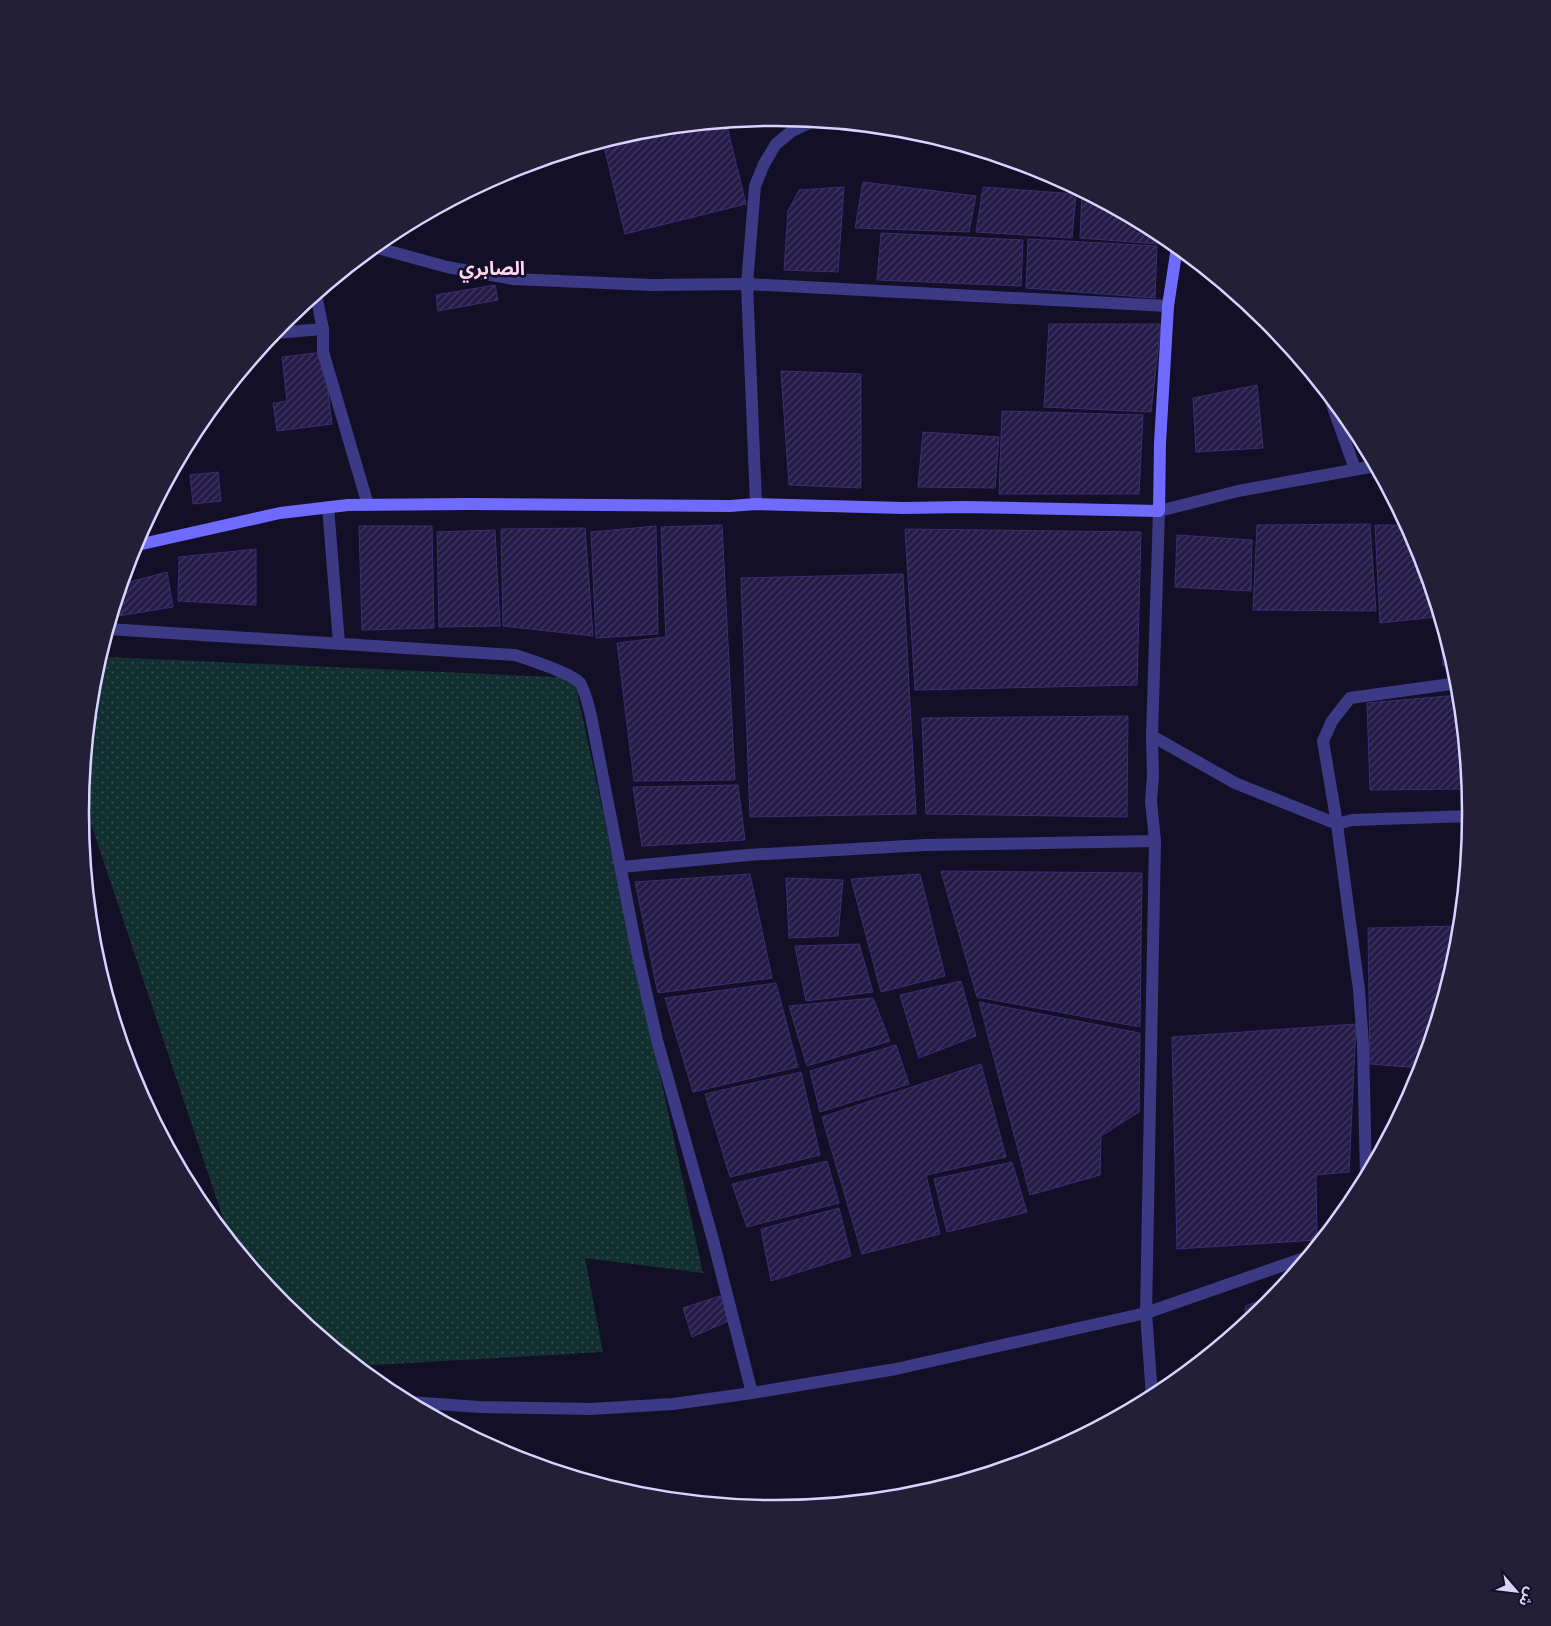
<svg xmlns="http://www.w3.org/2000/svg" width="1551" height="1626" font-family="'Asap Condensed','Noto Sans Arabic',sans-serif">
	<style>
		.green { fill: url(#green-dots) }
		.building { fill: url(#building-hatch); stroke: #3b2d73 }
		.lines { fill: none; stroke-linecap: round; stroke-linejoin: round }
		.street { stroke: #3d3a85; stroke-width: 12 }
		.secondary { stroke: #6f6bff; stroke-width: 12 }
		.labels { text-anchor: middle; dominant-baseline: central; stroke-width: 5; stroke-linejoin: round; paint-order: stroke }
		.district-label { font-size: 19px; font-weight: bold; fill: #ffd6f0; stroke: #130f26 }
		.rim { fill: none; stroke: #d9d4ff; stroke-width: 2.5 }
	</style>
	<defs>
		<pattern id="green-dots" width="8" height="8" patternUnits="userSpaceOnUse" patternTransform="scale(1.25)"><rect width="8" height="8" fill="#12302f"/><path d="M2 2h.1M6 6h.1" fill="none" stroke="#344d4e" stroke-width="1.8" stroke-linecap="round"/></pattern>
		<pattern id="building-hatch" width="6" height="6" patternUnits="userSpaceOnUse" patternTransform="scale(1.25)"><rect width="6" height="6" fill="#241b47"/><path d="M-1 1l2-2M0 6l6-6M5 7l2-2" fill="none" stroke="#433b63"/></pattern>
	</defs>
	<rect width="100%" height="100%" fill="#130f26"/>
	<polygon class="green" points="109,657 574,678 703,1273 585,1258 603,1352 358,1366 284,1305 230,1239 82,797 93,681"/>
	<g class="building">
		<polygon points="726,122 746,204 625,234 603,142 640,131"/>
		<polygon points="863,182 976,196 969,232 855,228"/>
		<polygon points="844,187 838,272 784,270 788,211 799,190"/>
		<polygon points="983,187 1076,194 1072,238 976,232"/>
		<polygon points="1082,192 1162,235 1172,243 1171,245 1080,238"/>
		<polygon points="881,233 1023,240 1021,286 877,280"/>
		<polygon points="1028,239 1157,246 1155,298 1026,288"/>
		<polygon points="495,285 498,300 438,311 436,295"/>
		<polygon points="1049,324 1161,324 1151,412 1044,407"/>
		<polygon points="323,352 332,424 277,431 273,403 287,401 282,357"/>
		<polygon points="781,371 861,374 861,488 789,485"/>
		<polygon points="1257,385 1263,448 1196,452 1193,398"/>
		<polygon points="1002,411 1143,415 1139,494 999,494"/>
		<polygon points="923,432 999,437 995,488 918,487"/>
		<polygon points="218,472 221,501 193,504 190,475"/>
		<polygon points="1370,524 1376,611 1253,610 1257,525"/>
		<polygon points="722,525 735,780 634,781 617,643 666,637 661,527"/>
		<polygon points="1375,525 1407,525 1418,547 1436,605 1436,617 1380,623"/>
		<polygon points="359,526 432,526 434,628 362,630"/>
		<polygon points="656,526 658,634 596,638 591,532"/>
		<polygon points="585,528 593,636 503,626 501,529"/>
		<polygon points="905,529 1141,532 1137,685 915,690"/>
		<polygon points="495,530 500,626 439,627 437,532"/>
		<polygon points="1177,535 1252,540 1251,591 1175,587"/>
		<polygon points="256,549 256,605 178,601 179,557"/>
		<polygon points="167,572 173,607 112,617 122,584"/>
		<polygon points="903,574 916,814 750,817 741,578"/>
		<polygon points="1439,614 1454,665 1443,666"/>
		<polygon points="1459,695 1469,789 1370,790 1367,703"/>
		<polygon points="1128,716 1127,817 926,814 922,718"/>
		<polygon points="738,785 745,840 642,846 633,787"/>
		<polygon points="941,871 1142,873 1140,1027 977,997"/>
		<polygon points="750,874 772,978 658,993 635,882"/>
		<polygon points="920,874 945,976 881,992 851,879"/>
		<polygon points="786,878 843,880 838,936 789,938"/>
		<polygon points="1460,926 1458,949 1421,1068 1370,1064 1368,928"/>
		<polygon points="859,944 873,992 806,1001 795,946"/>
		<polygon points="961,981 976,1036 919,1058 900,995"/>
		<polygon points="776,983 798,1067 693,1092 665,998"/>
		<polygon points="873,998 890,1041 807,1066 789,1006"/>
		<polygon points="979,1002 1140,1033 1139,1112 1101,1136 1100,1175 1030,1195"/>
		<polygon points="1356,1024 1349,1172 1316,1175 1317,1240 1177,1249 1172,1037"/>
		<polygon points="896,1045 909,1084 820,1112 810,1071"/>
		<polygon points="981,1064 1006,1157 926,1175 940,1234 862,1254 822,1117"/>
		<polygon points="801,1072 820,1155 730,1177 705,1094"/>
		<polygon points="827,1161 839,1203 747,1227 732,1184"/>
		<polygon points="1012,1162 1027,1212 947,1232 934,1179"/>
		<polygon points="839,1208 851,1256 771,1281 761,1229"/>
		<polygon points="1275,1295 1267,1305 1246,1322 1245,1306"/>
		<polygon points="720,1296 733,1319 692,1337 683,1308"/>
	</g>
	<g class="lines">
		<g class="street">
			<polyline points="374,247 447,267 513,279 652,285 747,284 1168,306"/>
			<polyline points="316,295 323,329 323,352 368,505"/>
			<polyline points="274,333 323,329"/>
			<polyline points="1329,396 1355,469"/>
			<polyline points="756,504 747,284 755,186 764,164 776,144 792,131 813,121"/>
			<polyline points="328,507 339,643"/>
			<path d="M108,629L515,655C528,659 573,674 580,683C586,693 588,705 591,716L637,952L657,1040L713,1240L752,1393"/>
			<polyline points="1152,736 1235,783 1337,824 1352,820 1471,816"/>
			<polyline points="621,867 748,855 925,845 1155,841"/>
			<polyline points="1366,1177 1363,1044 1359,990 1337,824 1323,741 1332,721 1350,698 1458,683"/>
			<polyline points="1152,1397 1146,1313 1155,841 1151,801 1153,776 1152,736 1159,511 1238,491 1375,466"/>
			<polyline points="410,1402 479,1407 591,1409 673,1404 752,1393 896,1369 1146,1313 1307,1257"/>
		</g>
		<polyline class="secondary" points="133,546 280,513 348,505 468,504 730,506 756,504 903,508 964,507 1159,511 1160,443 1168,306 1177,247"/>
	</g>
	<g class="labels">
		<g class="district-label">
			<text x="492" y="268">الصابري</text>
		</g>
	</g>
	<path d="M0 0H1551V1626H0ZM775 126H776A686 686 0 0 1 1462 812V814A686 686 0 0 1 776 1500H775A686 686 0 0 1 89 814V812A686 686 0 0 1 775 126Z" fill="#231f37" fill-rule="evenodd"/>
	<path class="rim" d="M775 126H776A686 686 0 0 1 1462 812V814A686 686 0 0 1 776 1500H775A686 686 0 0 1 89 814V812A686 686 0 0 1 775 126Z"/>
	<g transform="translate(1516 1591) rotate(118)" stroke="#130f26" stroke-width="4" paint-order="stroke">
	<path d="M0-4L9 19L0 12L-9 19Z" fill="#d9d4ff"/>
	<text y="-8" font-size="14" font-weight="bold" text-anchor="middle" fill="#d9d4ff">ش</text>
	</g>
</svg>
